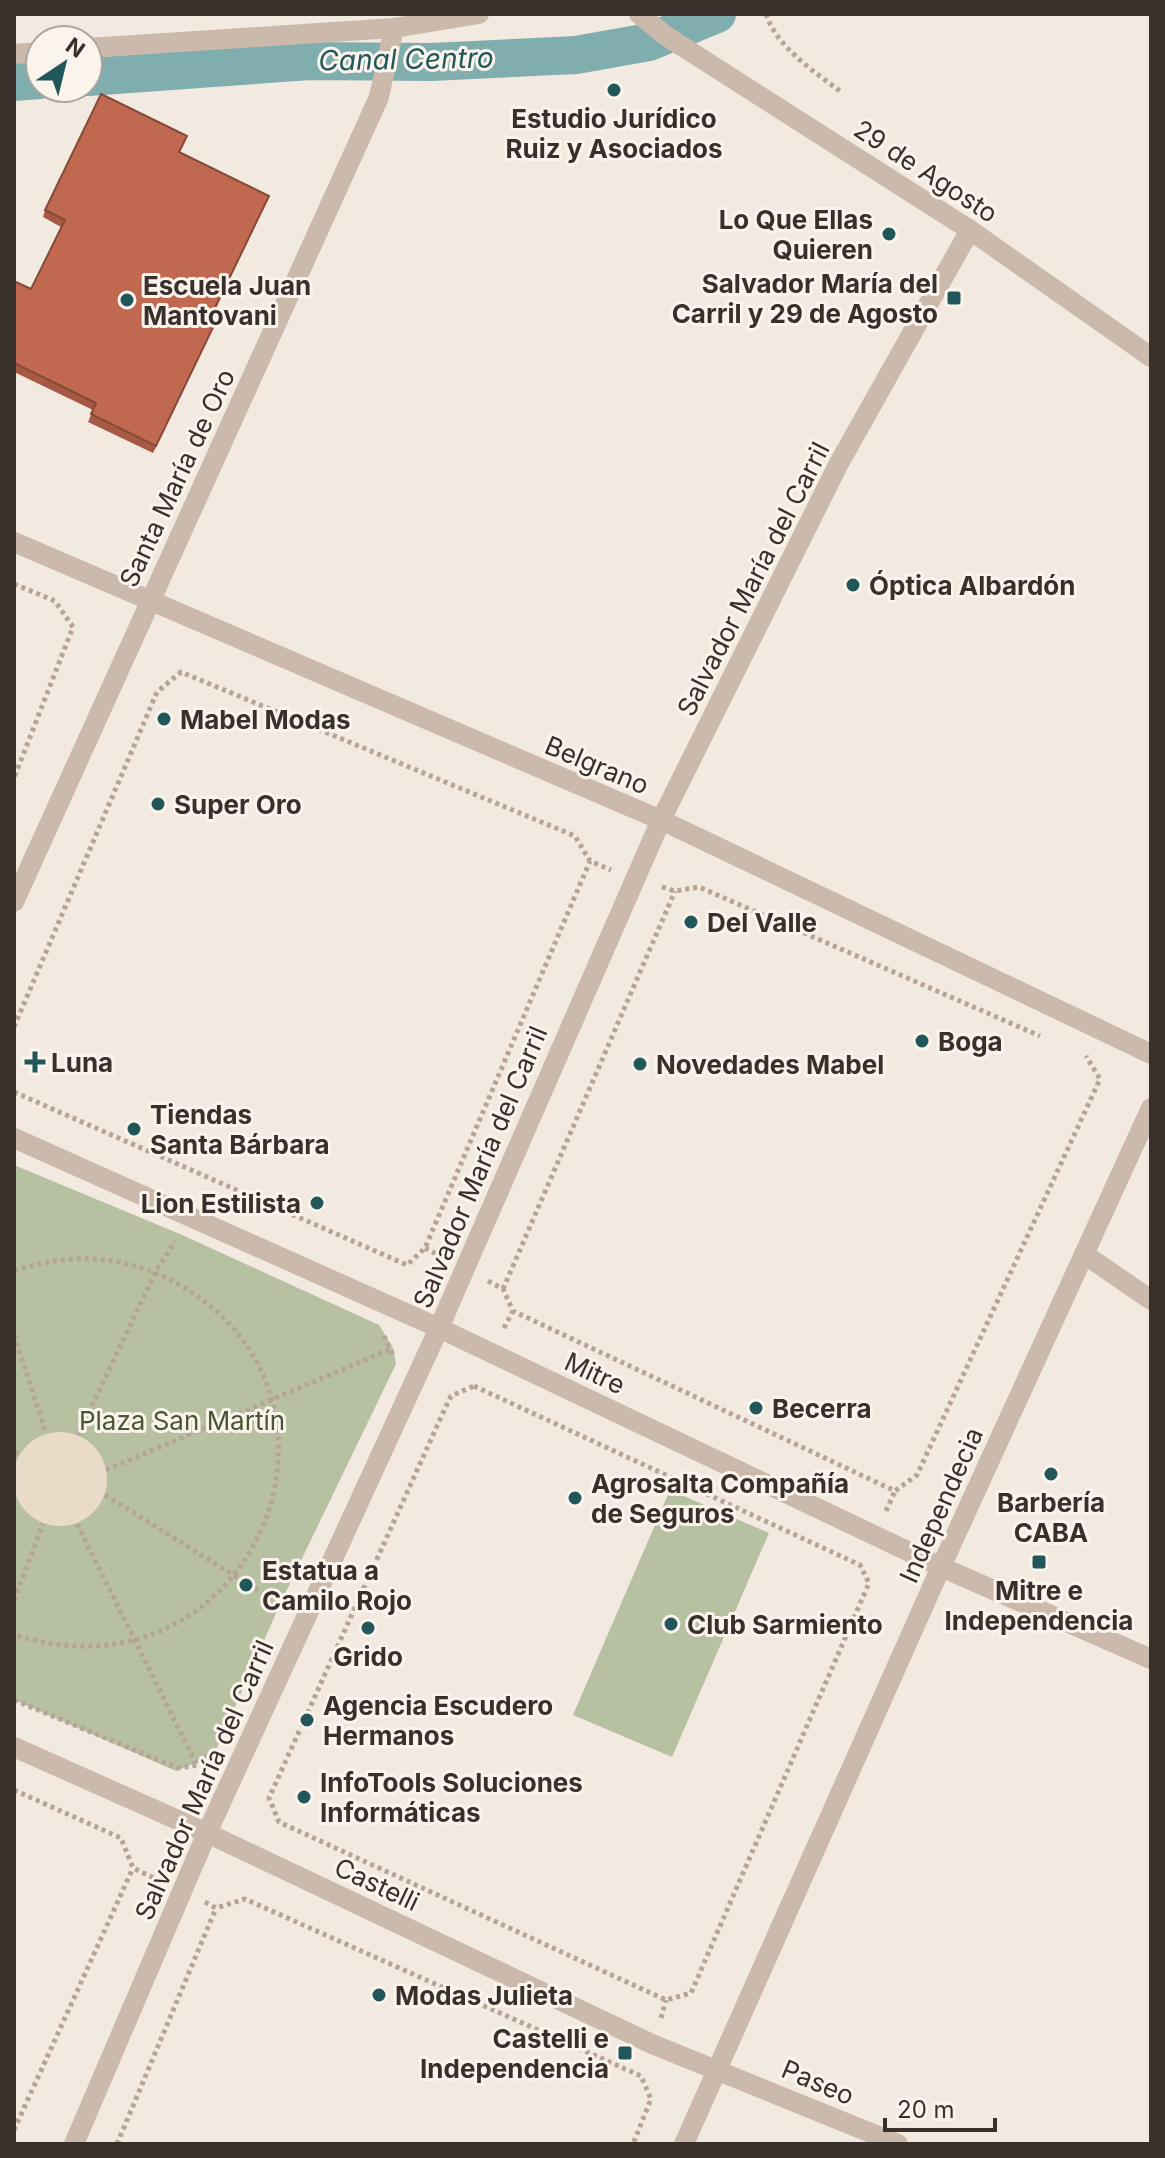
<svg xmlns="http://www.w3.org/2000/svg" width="1165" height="2158" font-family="Inter,sans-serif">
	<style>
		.green { fill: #b7c1a1 }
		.plaza { fill: #eadac8 }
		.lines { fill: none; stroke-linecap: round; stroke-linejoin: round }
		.canal { stroke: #80aeaf; stroke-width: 38 }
		.path { stroke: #b6a497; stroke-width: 5; stroke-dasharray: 4 4; stroke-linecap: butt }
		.minor { stroke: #cbbaac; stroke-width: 20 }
		.wall { fill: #a65a45 }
		.shaded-wall { fill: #874a38 }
		.building { fill: #c16950; stroke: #874a38; stroke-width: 2 }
		.poi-dot { fill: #225759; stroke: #faf4ed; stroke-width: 3 }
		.labels { text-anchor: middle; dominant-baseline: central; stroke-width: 6; stroke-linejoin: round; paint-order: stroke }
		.poi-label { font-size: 26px; font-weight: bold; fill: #392f2b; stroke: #faf4ed; text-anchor: start }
		.street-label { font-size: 26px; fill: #392f2b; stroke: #faf4ed }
		.park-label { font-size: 26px; fill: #49562f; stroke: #faf4ed }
		.water-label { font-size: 28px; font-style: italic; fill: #225759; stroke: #faf4ed }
	</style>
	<rect width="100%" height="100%" fill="#f2eae0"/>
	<g class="green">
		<polygon points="14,1165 180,1234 379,1325 393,1348 396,1364 280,1604 214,1755 176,1771 14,1700"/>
		<polygon points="670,1490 769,1533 672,1757 573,1715"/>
	</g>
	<circle class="plaza" cx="60" cy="1479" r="47"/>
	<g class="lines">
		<g class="canal">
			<polyline points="88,77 310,61 431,62 576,55 649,42 717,14"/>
			<polyline points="14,82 40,80"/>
		</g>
		<g class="path">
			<path d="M766,14C777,47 813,71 840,91"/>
			<polyline points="14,584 55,601 73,627 14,778"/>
			<polyline points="662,887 675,891 699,887 1040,1036"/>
			<polyline points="14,1027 157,692 181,672 575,836 590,861 611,870"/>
			<polyline points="14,1092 407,1265 425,1248 590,861"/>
			<polyline points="425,1248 440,1256"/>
			<path d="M14,1271C73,1251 129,1255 183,1287C379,1404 249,1708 14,1635"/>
			<polyline points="488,1281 503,1289 513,1311 895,1491 917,1475 1100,1079 1086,1056"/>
			<polyline points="503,1289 675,891"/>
			<polyline points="504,1328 513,1311"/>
			<polyline points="14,1335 46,1433"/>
			<polyline points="384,1336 393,1355"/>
			<polygon points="474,1386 860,1565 869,1583 691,1993 666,2000 279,1822 269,1798 442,1415 451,1396"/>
			<polyline points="78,1435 156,1271 175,1241"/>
			<polyline points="14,1452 18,1454"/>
			<polyline points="106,1470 393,1348"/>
			<polyline points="105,1495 280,1604"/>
			<polyline points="886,1511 895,1491"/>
			<polyline points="77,1524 197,1765"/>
			<polyline points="14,1600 43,1524"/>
			<polyline points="14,1700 178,1768 197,1765 212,1752"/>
			<polyline points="14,1790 121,1838 133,1868 156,1879"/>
			<polyline points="205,1902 216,1908 245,1899 641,2076 651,2099 633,2144"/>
			<polyline points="661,2018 666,2000"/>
			<polyline points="14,2130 133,1868"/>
			<polyline points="117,2144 216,1908"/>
		</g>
		<g class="minor">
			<polyline points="639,14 666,36 970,230 1151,357"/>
			<polyline points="88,48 394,28 479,14"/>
			<polyline points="14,54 40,52"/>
			<polyline points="14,542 661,820 1151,1054"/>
			<polyline points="14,902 379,97 394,28"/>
			<polyline points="14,1138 439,1328 941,1567 1151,1659"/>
			<polyline points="1084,1254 1151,1300"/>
			<polyline points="14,1747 207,1833 652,2044 898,2144"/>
			<polyline points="74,2144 207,1833 439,1328 661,820 838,465 970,230"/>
			<polyline points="684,2144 941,1567 1151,1108"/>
		</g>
	</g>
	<polygon class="wall" points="184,143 180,152 269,196 213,314 215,324 153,453 88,422 93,410 14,372 14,281 31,289 61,227 43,217 45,210"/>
	<g class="shaded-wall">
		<polygon points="269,196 266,203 209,321 212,314"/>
		<polygon points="218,317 215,324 153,453 156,446"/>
	</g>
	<polygon class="building" points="101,94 187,136 179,152 269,196 212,314 218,317 156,446 91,414 96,403 14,363 14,281 31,289 65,220 45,210"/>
	<g class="poi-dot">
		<circle cx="614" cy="90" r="8"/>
		<circle cx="889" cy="234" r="8"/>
		<rect x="946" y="290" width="16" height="16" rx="4"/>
		<circle cx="127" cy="300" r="8"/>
		<circle cx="853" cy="585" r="8"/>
		<circle cx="164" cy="719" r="8"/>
		<circle cx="158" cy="804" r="8"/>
		<circle cx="691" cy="922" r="8"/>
		<circle cx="922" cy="1041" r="8"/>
		<path d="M31 1050h8v8h8v8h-8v8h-8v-8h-8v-8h8z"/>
		<circle cx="640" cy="1064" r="8"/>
		<circle cx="134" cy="1129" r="8"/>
		<circle cx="317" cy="1203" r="8"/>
		<circle cx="756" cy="1408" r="8"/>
		<circle cx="1051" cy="1474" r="8"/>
		<circle cx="575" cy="1498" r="8"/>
		<rect x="1031" y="1554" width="16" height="16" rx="4"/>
		<circle cx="246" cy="1585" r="8"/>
		<circle cx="671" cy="1624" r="8"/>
		<circle cx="368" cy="1628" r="8"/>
		<circle cx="307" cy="1720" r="8"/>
		<circle cx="304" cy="1797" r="8"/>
		<circle cx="379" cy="1995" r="8"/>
		<rect x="617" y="2045" width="16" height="16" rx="4"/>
	</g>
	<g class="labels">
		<g class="poi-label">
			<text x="614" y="118" text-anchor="middle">Estudio Jurídico<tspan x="614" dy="30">Ruiz y Asociados</tspan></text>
			<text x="873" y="219" text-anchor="end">Lo Que Ellas<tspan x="873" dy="30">Quieren</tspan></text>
			<text x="938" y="283" text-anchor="end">Salvador María del<tspan x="938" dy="30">Carril y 29 de Agosto</tspan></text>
			<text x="143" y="285">Escuela Juan<tspan x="143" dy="30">Mantovani</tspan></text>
			<text x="869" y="585">Óptica Albardón</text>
			<text x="180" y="719">Mabel Modas</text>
			<text x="174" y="804">Super Oro</text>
			<text x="707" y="922">Del Valle</text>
			<text x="938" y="1041">Boga</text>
			<text x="51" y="1062">Luna</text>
			<text x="656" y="1064">Novedades Mabel</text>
			<text x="150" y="1114">Tiendas<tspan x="150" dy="30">Santa Bárbara</tspan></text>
			<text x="301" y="1203" text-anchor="end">Lion Estilista</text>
			<text x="772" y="1408">Becerra</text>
			<text x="591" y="1483">Agrosalta Compañía<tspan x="591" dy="30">de Seguros</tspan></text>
			<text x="1051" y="1502" text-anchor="middle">Barbería<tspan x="1051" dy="30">CABA</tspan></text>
			<text x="262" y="1570">Estatua a<tspan x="262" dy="30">Camilo Rojo</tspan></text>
			<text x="1039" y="1590" text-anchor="middle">Mitre e<tspan x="1039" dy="30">Independencia</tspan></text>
			<text x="687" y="1624">Club Sarmiento</text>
			<text x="368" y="1656" text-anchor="middle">Grido</text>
			<text x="323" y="1705">Agencia Escudero<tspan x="323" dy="30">Hermanos</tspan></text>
			<text x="320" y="1782">InfoTools Soluciones<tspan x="320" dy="30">Informáticas</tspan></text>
			<text x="395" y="1995">Modas Julieta</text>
			<text x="609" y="2038" text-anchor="end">Castelli e<tspan x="609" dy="30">Independencia</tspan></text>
		</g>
		<g class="street-label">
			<text transform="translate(926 171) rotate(33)">29 de Agosto</text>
			<text transform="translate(177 478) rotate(-65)">Santa María de Oro</text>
			<text transform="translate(753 579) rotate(-63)">Salvador María del Carril</text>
			<text transform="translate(597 765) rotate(23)">Belgrano</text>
			<text transform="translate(480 1167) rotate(-67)">Salvador María del Carril</text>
			<text transform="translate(595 1373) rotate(25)">Mitre</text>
			<text transform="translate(941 1505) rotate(-66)">Independecia</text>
			<text transform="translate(204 1780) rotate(-66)">Salvador María del Carril</text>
			<text transform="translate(377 1884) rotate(25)">Castelli</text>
			<text transform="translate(818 2082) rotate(23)">Paseo</text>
		</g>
		<g class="park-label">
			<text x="182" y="1420">Plaza San Martín</text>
		</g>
		<g class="water-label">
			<text transform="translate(406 59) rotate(-1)">Canal Centro</text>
		</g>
	</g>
	<rect width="1165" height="2158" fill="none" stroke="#392f2b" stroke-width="32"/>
	<g transform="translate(64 64) rotate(35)"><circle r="38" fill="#faf4ed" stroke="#ada59f" stroke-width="2"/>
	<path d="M0-6L14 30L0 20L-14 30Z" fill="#225759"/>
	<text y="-12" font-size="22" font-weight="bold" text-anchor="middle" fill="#392f2b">N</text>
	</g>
	<path d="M885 2118v12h110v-12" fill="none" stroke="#392f2b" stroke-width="4"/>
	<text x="897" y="2118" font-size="24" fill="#392f2b" stroke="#faf4ed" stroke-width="6" paint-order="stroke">20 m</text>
</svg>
